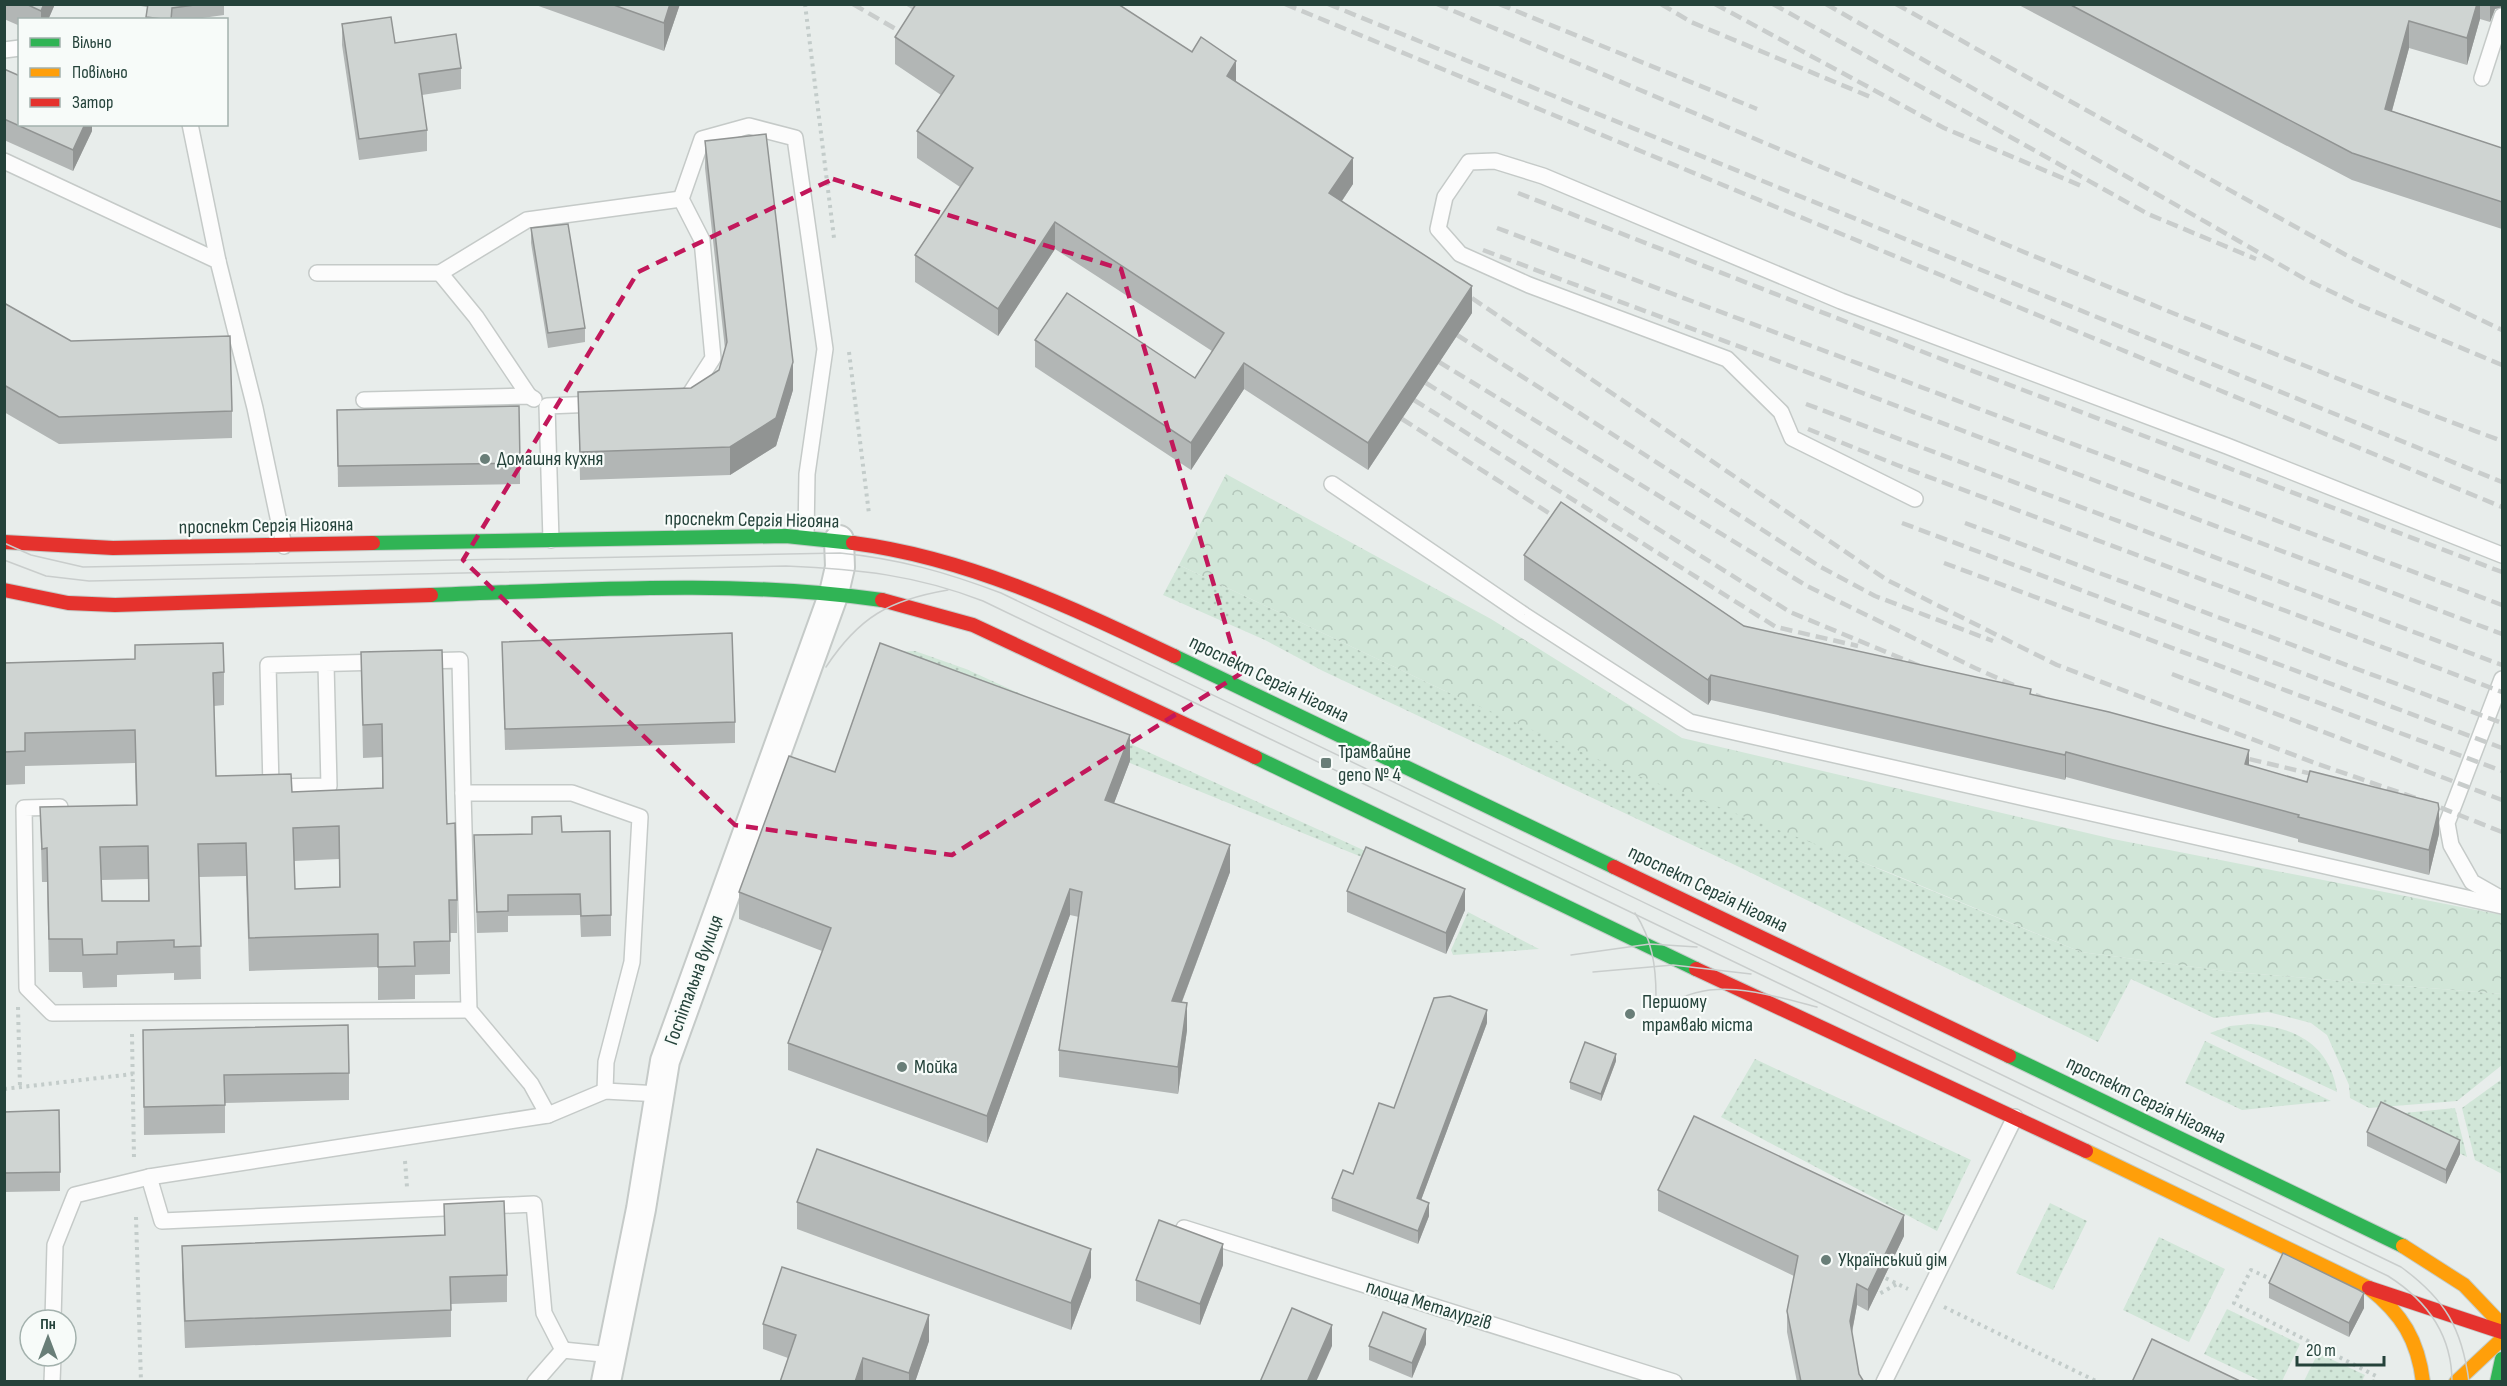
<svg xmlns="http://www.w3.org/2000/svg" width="2507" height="1386" font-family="'Sofia Sans Condensed',sans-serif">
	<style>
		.grass { fill: url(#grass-dots) }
		.forest { fill: url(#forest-crowns) }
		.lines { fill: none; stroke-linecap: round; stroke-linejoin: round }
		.lane-casing { stroke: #c5cac8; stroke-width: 18 }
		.street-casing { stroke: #c5cac8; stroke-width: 32 }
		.fast-casing { stroke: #c3ccc9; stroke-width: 16 }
		.slow-casing { stroke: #c3ccc9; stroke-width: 16 }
		.jam-casing { stroke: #c3ccc9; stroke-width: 16 }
		.path { stroke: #c3ccca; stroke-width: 4; stroke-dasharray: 3 4.5; stroke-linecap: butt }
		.lane { stroke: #fcfcfc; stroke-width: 15 }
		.street { stroke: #fcfcfc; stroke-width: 28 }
		.fast { stroke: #30b455; stroke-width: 14 }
		.slow { stroke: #ff9f0a; stroke-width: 14 }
		.jam { stroke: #e5322d; stroke-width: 14 }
		.tram { stroke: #c9cdcc; stroke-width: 1.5 }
		.rail { stroke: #c9cdcc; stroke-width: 4.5; stroke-dasharray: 12 6; stroke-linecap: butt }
		.wall { fill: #b2b6b5; fill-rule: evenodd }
		.shaded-wall { fill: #919493 }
		.building { fill: #cfd4d2; stroke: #919493; stroke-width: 1.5; fill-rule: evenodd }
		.marked { fill: none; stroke: #c2185b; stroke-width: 4.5; stroke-dasharray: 12 8; stroke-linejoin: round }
		.poi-dot { fill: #697e78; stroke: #f7fbf9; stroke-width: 2 }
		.labels { text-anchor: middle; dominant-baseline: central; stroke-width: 4.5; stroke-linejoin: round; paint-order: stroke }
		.poi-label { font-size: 20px; fill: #24423a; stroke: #f7fbf9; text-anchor: start }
		.street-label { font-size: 20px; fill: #24423a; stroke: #f7fbf9 }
	</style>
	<defs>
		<pattern id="grass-dots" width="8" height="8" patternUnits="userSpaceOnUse" patternTransform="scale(1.5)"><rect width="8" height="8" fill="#d1e6d8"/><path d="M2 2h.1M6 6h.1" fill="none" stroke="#b3c6ba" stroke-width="1.8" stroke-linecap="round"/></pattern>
		<pattern id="forest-crowns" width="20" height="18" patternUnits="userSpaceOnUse" patternTransform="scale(1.5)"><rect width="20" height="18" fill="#d1e6d8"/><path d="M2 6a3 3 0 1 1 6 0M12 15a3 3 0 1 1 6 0" fill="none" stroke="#b3c6ba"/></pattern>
	</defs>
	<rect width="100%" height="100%" fill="#e8edeb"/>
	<g class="grass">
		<polygon points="1179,565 1443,690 2081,952 2233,972 2502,994 2502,1065 2457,1101 2369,1108 2350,1098 2349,1085 2327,1035 2311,1023 2268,1012 2214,1018 2131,979 2098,1042 1735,865 1323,671 1265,640 1163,595"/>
		<polygon points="915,651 966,669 1372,854 1369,860 1088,746 896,652"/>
		<polygon points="1468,912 1539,949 1453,955 1451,950"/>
		<path d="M2251,1024C2296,1027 2330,1045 2337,1092L2210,1033L2230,1026Z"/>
		<polygon points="2205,1041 2331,1101 2242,1110 2185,1083"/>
		<polygon points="1755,1059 1971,1160 1937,1231 1721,1117"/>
		<polygon points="2502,1079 2502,1174 2475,1160 2462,1108"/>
		<polygon points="2455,1108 2467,1157 2384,1115"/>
		<polygon points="2050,1203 2087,1221 2053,1290 2016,1273"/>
		<polygon points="2159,1237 2225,1269 2189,1342 2123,1310"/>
		<polygon points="2227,1309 2300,1344 2282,1381 2261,1381 2204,1354"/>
		<polygon points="2318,1353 2365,1375 2362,1381 2304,1381"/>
	</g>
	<polygon class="forest" points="1226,474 1491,619 1682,738 2113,839 2502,915 2502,994 2233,972 2081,952 1888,872 1615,767 1443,690 1179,565"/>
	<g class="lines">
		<g class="lane-casing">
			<g id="lane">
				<polyline points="4,50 20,48"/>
				<polyline points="2482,78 2502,16"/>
				<polyline points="190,124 218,261"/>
				<polyline points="4,161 218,261 255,408 284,546"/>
				<polyline points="317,273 440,273"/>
				<polyline points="529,396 476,317 440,273 527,220 681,199"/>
				<polyline points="364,400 529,396 534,399"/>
				<polyline points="686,400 713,358 702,240 681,199 702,139 749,126 795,138 825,349 807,474 806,537"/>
				<polyline points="1332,484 1524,615 1690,722 2502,906"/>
				<polyline points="1915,499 1792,438 1781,412 1727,359 1529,285 1460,254 1438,229 1445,197 1469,162 1495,161 1543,176 1841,301 2227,446 2502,555"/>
				<polyline points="551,540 547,406 596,404"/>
				<polyline points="424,661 460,660 463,793 572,793 640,817 632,962 606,1062 605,1091"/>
				<polyline points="326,664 329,786 271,787 268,665 382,662"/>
				<polyline points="2502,679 2447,823 2451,845 2472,882 2502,899"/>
				<polyline points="463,793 469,1010 531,1084 548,1115"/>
				<polyline points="60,807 24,808 27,988 52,1013 469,1010"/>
				<polyline points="149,1177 162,1221 534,1204 544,1313 563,1350"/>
				<polyline points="1184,1228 1674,1382"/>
				<polyline points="53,1320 55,1245 75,1195 149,1177 548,1115 605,1091 660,1094"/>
				<polyline points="52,1382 53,1356"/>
				<polyline points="535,1382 563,1350 612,1355"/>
				<polyline points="1884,1382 2015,1117"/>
			</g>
		</g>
		<g class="street-casing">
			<polyline id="street" points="606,1382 641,1209 665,1061 834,593 840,567 839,540"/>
		</g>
		<g class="fast-casing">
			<g id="fast">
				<polyline points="373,543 786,536 853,543"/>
				<path d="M431,595C581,590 734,579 882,600"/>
				<polyline points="1174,656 1614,867"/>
				<polyline points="1255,757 1696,969"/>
				<polyline points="2009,1056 2403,1246"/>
				<polyline points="2497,1382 2502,1359"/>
			</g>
		</g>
		<g class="slow-casing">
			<g id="slow">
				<path d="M2086,1151L2369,1288C2402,1314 2418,1340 2423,1382"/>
				<polyline points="2403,1246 2464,1285 2502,1325"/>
				<polyline points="2456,1382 2502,1339"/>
			</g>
		</g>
		<g class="jam-casing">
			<g id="jam">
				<polyline points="4,542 113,548 373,543"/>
				<path d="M853,543C968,558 1071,607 1174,656"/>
				<polyline points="4,590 68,603 115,605 431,595"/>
				<polyline points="882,600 973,625 1255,757"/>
				<polyline points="1614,867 2009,1056"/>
				<polyline points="1696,969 2086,1151"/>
				<polyline points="2369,1288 2502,1332"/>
			</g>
		</g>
		<g class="path">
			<polyline points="805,4 834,238"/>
			<polyline points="849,352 869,514"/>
			<polyline points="18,1007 20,1087"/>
			<polyline points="132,1034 134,1159"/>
			<polyline points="4,1089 133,1074"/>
			<polyline points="405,1161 407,1187"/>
			<polyline points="136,1217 141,1382"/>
			<polyline points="1879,1275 1908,1289"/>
			<polyline points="2273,1280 2251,1270 2234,1303 2376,1376 2374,1382"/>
			<polyline points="1874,1291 1879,1294 1897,1284"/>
			<polyline points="1944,1307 2098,1382"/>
		</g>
		<use href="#lane" class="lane"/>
		<use href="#street" class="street"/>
		<use href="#fast" class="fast"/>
		<use href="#slow" class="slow"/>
		<use href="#jam" class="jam"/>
		<g class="tram">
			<path d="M4,543L31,555L83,567L840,553C900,559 945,572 1001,593L2401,1267C2445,1299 2462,1328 2469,1382"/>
			<path d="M4,560L46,576L89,581L786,566C858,569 916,575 983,601L2388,1276C2426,1300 2452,1334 2452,1382"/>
			<path d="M826,667C859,617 889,600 948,590"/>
			<path d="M1635,913C1652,939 1656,966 1656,996"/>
			<polyline points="1571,955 1650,944 1697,947"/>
			<polyline points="1593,972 1673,965 1751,974"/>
			<path d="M1672,1003C1714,976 1771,995 1817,1007"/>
		</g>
		<g class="rail">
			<polyline points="853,4 911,38"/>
			<polyline points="908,4 926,15"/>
			<polyline points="1285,4 2502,507"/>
			<polyline points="1328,4 2502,482"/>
			<path d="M1437,4C1791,153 2143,308 2502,441"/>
			<polyline points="1499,4 1757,109"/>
			<polyline points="1661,4 1691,22 1873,98"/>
			<polyline points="1715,4 1944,128 2084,187"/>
			<polyline points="1773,4 2148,214 2256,259"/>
			<polyline points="1826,4 2305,279 2359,305 2502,365"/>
			<polyline points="1896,4 2346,255 2502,330"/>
			<polyline points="1518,193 1931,355 2502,572"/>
			<polyline points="1497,228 2502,605"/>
			<polyline points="1483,250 2502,634"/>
			<polyline points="1457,288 1887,580 2057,665 2315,763 2427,802"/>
			<polyline points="1457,335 1819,566 1875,596 1993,641"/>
			<polyline points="1439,362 1807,586 1975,668 2054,703"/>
			<polyline points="1426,383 1790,612 1927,669"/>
			<polyline points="1414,400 1776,627 1858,646"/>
			<polyline points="1806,404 2502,665"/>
			<polyline points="1402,419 1566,524"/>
			<polyline points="1808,429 1897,465 2502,692"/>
			<polyline points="1902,523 2502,748"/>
			<polyline points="1965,523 2502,723"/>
			<polyline points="1944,563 2502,771"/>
			<polyline points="2172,674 2502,800"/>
			<polyline points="2232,755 2325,777"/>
			<polyline points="2424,801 2502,832"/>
		</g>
	</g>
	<g class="wall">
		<polygon points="4,4 55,4 48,20 20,20 20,26 4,19"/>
		<polygon points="129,4 224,4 224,15 188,20 146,20 147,7"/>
		<polygon points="533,4 680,4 664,51"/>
		<polygon points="2017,4 2502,4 2502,7 2495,9 2490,22 2480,19 2467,65 2409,48 2392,111 2502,148 2502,229 2352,180"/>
		<polygon points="342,24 461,68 461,89 422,95 427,130 427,151 359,160 342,45"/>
		<polygon points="895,37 1236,82 1353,184 1342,201 1472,313 1368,470 1244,389 1191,470 1035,367 1035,340 1195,378 1212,351 1055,249 998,336 915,282 915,255 960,187 917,158 917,131 941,95 895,64"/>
		<polygon points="4,69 92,124 92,131 73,171 4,140"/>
		<polygon points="705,141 793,390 776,446 730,475 580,480 578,392 691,388 719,370 725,349 705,168"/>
		<polygon points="531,228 585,328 585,342 548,348 531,243"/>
		<polygon points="4,303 71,341 232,411 232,438 59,444 4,412"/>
		<polygon points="337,410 520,463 520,484 338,487"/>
		<polygon points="1524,555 1744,626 2031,695 2249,765 2439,834 2429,875 2298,842 2298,839 2066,777 2065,780 1711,700 1708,705 1524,580"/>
		<polygon points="502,642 735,722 735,743 505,750"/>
		<path d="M361,652L447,824L457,900V933H450V974L415,975V999L378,1000V967L249,971L246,876L199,877L201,979L174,980V973L117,975V987L83,988L82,972H49L47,882H42L40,807L136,805L135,763L25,766V784L4,785V663L224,672V705L214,706L216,776L292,792L382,788V757L363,758ZM339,859V887L295,889L294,861ZM148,879V901H102L101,880Z"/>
		<polygon points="1130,761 1114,803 1230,872 1182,1002 1187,1030 1178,1094 1059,1077 1059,1050 1079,917 1070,915 987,1143 788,1070 788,1043 822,951 739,919 739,892 835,772"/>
		<polygon points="562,832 611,915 611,936 581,937 580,915 508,916 508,932 477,933 474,835 532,834"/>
		<polygon points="1347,891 1465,910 1446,954 1347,912"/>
		<polygon points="1487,1023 1421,1200 1429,1216 1418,1244 1332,1211 1332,1198 1353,1174 1394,1108"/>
		<polygon points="143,1030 349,1073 349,1100 225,1103 225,1133 144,1135"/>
		<polygon points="1616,1061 1601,1101 1570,1089 1570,1082"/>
		<polygon points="4,1112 60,1172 60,1191 4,1192"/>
		<polygon points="2367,1132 2460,1154 2446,1184 2367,1146"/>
		<polygon points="1658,1190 1904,1236 1868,1311 1857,1305 1852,1333 1859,1374 1864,1382 1797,1382 1787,1332 1787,1311 1794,1276 1658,1211"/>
		<polygon points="797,1202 1091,1277 1071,1330 797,1229"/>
		<polygon points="444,1204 507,1275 507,1302 451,1304 451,1337 185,1348 182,1274 182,1246 444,1235"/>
		<polygon points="1223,1265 1200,1325 1136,1301 1136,1280"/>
		<polygon points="2269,1283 2364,1308 2349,1337 2269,1298"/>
		<polygon points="763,1324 929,1341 915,1382 780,1382 788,1358 763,1349"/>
		<polygon points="1426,1344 1412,1378 1369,1360 1369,1346"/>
	</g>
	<g class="shaded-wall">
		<polygon points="44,4 55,4 48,20 41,20 41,11"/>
		<polygon points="670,4 680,4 664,51 664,23"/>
		<polygon points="2477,4 2480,4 2480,19 2467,65 2467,38"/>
		<polygon points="2490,4 2502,4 2502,7 2495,9 2490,22"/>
		<polygon points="2409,21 2409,48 2385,136 2385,109"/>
		<polygon points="1236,61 1236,87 1227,76"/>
		<polygon points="85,124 92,124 92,131 73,171 73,150"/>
		<polygon points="1353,158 1353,184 1329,220 1329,193"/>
		<polygon points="1055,222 1055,249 998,336 998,309"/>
		<polygon points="1472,286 1472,313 1368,470 1368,443"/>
		<polygon points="793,362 793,390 776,446 730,475 730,447"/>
		<polygon points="1244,363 1244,389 1191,470 1191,443"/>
		<polygon points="1711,675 1711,700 1708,705 1708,680"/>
		<polygon points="1130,735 1130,761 1105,827 1105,800"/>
		<polygon points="2249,750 2249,775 2245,764"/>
		<polygon points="2066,752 2066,777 2065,780 2065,755"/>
		<polygon points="2439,809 2439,834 2429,875 2429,850"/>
		<polygon points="1230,845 1230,872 1172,1028 1172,1001"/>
		<polygon points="1070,889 1070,915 987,1143 987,1116"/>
		<polygon points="1465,889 1465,910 1446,954 1446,933"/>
		<polygon points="1187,1003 1187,1030 1178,1094 1178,1067"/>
		<polygon points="1487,1010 1487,1023 1417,1211 1417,1198"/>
		<polygon points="1616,1054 1616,1061 1601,1101 1601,1094"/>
		<polygon points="2460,1140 2460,1154 2446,1184 2446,1170"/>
		<polygon points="1429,1203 1429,1216 1418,1244 1418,1231"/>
		<polygon points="1904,1215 1904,1236 1868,1311 1868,1290"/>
		<polygon points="1223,1244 1223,1265 1200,1325 1200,1304"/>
		<polygon points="1091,1249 1091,1277 1071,1330 1071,1303"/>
		<polygon points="1857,1284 1857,1305 1850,1342 1850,1321"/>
		<polygon points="2364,1293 2364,1308 2349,1337 2349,1323"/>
		<polygon points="929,1315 929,1341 915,1382 909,1382 909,1373"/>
		<polygon points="1332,1325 1332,1346 1316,1382 1307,1382"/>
		<polygon points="1426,1329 1426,1344 1412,1378 1412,1363"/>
		<polygon points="863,1358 863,1382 855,1382"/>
	</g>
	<g class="building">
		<polygon points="26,4 44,4 41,11"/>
		<polygon points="148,4 202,4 172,8 171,20 146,17"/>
		<polygon points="611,4 670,4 664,23"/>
		<polygon points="916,4 1118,4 1192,52 1201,37 1236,61 1227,76 1353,158 1329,193 1472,286 1368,443 1244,363 1191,443 1035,340 1067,293 1195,378 1224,333 1055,222 998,309 915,255 973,168 917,131 954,76 895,37"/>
		<polygon points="2069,4 2477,4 2467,38 2409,21 2385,109 2502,148 2502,202 2352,153"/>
		<polygon points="391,17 395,43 456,34 461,68 419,74 427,130 359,139 342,24"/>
		<polygon points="4,69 20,76 20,124 85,124 73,150 4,119"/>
		<polygon points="766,134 793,362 776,418 730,447 580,452 578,392 691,388 719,370 727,342 705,141"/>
		<polygon points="568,224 585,328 548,333 531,228"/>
		<polygon points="4,303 71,341 230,336 232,411 59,417 4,385"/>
		<polygon points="519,406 520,463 338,466 337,410"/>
		<polygon points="1561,502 1744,626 2031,689 2030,694 2109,712 2249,750 2245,764 2307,782 2310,771 2438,803 2439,809 2429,850 2298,817 2299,815 2066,752 2065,755 1711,675 1708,680 1524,555"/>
		<polygon points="732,633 735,722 505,729 502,642"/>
		<path d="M223,643L224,672L213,673L216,776L291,774L292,792L383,788L382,724L363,725L361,652L442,650L447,824L455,823L457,900H449L450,941L414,942L415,966L378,967V934L249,938L246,843L198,844L201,946L174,947V940L117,942V954L83,955L82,939H49L47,848L42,849L40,807L137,805L135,730L25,733V751L4,752V663L135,659V645ZM339,826L340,887L295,889L293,828ZM148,846L149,901H102L100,847Z"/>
		<polygon points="880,643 1130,735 1105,800 1230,845 1172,1001 1187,1003 1178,1067 1059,1050 1082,892 1070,889 987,1116 788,1043 831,928 739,892 789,756 835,772"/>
		<polygon points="561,816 562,832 610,831 611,915 581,916 580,894 508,895 508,911 477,912 474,835 532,834 532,817"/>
		<polygon points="1366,847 1465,889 1446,933 1347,891"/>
		<polygon points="1450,996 1487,1010 1417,1198 1429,1203 1418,1231 1332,1198 1343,1170 1353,1174 1379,1103 1394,1108 1434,998"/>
		<polygon points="348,1025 349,1073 224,1075 225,1105 144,1107 143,1030"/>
		<polygon points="1585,1042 1616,1054 1601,1094 1570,1082"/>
		<polygon points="2381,1102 2460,1140 2446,1170 2367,1132"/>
		<polygon points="59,1110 60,1172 4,1173 4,1112"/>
		<polygon points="1694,1116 1904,1215 1868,1290 1857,1284 1850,1321 1859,1374 1864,1382 1801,1382 1787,1311 1798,1256 1658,1190"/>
		<polygon points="817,1149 1091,1249 1071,1303 797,1202"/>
		<polygon points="504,1201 507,1275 450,1277 451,1310 185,1321 182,1246 445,1235 444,1204"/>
		<polygon points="1159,1220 1223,1244 1200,1304 1136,1280"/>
		<polygon points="2283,1253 2359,1290 2364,1293 2349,1323 2269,1283"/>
		<polygon points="782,1267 929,1315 909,1373 863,1358 855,1382 780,1382 796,1335 763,1324"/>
		<polygon points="1292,1308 1332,1325 1307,1382 1260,1382"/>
		<polygon points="1383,1312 1426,1329 1412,1363 1369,1346"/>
		<polygon points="2152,1339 2242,1382 2132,1382"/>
	</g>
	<path class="marked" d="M833,179L1121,269L1240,674L952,855L735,825L463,560L638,272Z"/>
	<g class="poi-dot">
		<circle cx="485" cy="459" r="6"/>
		<rect x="1320" y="757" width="12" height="12" rx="3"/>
		<circle cx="1630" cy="1014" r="6"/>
		<circle cx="902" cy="1067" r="6"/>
		<circle cx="1826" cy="1260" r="6"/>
	</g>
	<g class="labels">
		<g class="poi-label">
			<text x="497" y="459">Домашня кухня</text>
			<text x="1338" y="752">Трамвайне<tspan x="1338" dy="23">депо № 4</tspan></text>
			<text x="1642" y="1002">Першому<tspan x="1642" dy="23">трамваю міста</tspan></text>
			<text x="914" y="1067">Мойка</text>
			<text x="1838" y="1260">Український дім</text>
		</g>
		<g class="street-label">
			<text transform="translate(752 520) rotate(1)">проспект Сергія Нігояна</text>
			<text transform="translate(266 526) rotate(-1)">проспект Сергія Нігояна</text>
			<text transform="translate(1269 679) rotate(26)">проспект Сергія Нігояна</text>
			<text transform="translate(1708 889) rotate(26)">проспект Сергія Нігояна</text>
			<text transform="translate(694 980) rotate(-70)">Госпітальна вулиця</text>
			<text transform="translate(2146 1100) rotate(26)">проспект Сергія Нігояна</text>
			<text transform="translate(1429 1305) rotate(17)">площа Металургів</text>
		</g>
	</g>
	<rect width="2507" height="1386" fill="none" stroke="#24423a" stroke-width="12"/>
	<rect x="18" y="18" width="210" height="108" fill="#f7fbf9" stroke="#a3b1ad" stroke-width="1.5"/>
	<rect x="30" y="38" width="30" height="9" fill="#30b455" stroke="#a3b1ad" stroke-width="1.5"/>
	<text x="72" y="48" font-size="18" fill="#24423a">Вільно</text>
	<rect x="30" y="68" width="30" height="9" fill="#ff9f0a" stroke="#a3b1ad" stroke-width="1.5"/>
	<text x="72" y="78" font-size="18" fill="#24423a">Повільно</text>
	<rect x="30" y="98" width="30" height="9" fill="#e5322d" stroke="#a3b1ad" stroke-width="1.5"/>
	<text x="72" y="108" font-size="18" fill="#24423a">Затор</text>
	<g transform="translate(48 1338)"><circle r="28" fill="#f7fbf9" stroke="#a3b1ad" stroke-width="1.5"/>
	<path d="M0-4.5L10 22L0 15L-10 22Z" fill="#697e78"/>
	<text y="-9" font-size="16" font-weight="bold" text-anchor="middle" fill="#24423a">Пн</text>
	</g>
	<path d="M2297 1356v9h87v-9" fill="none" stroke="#24423a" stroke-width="3"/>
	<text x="2306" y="1356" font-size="18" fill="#24423a" stroke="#f7fbf9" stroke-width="4.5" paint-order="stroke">20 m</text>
</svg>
